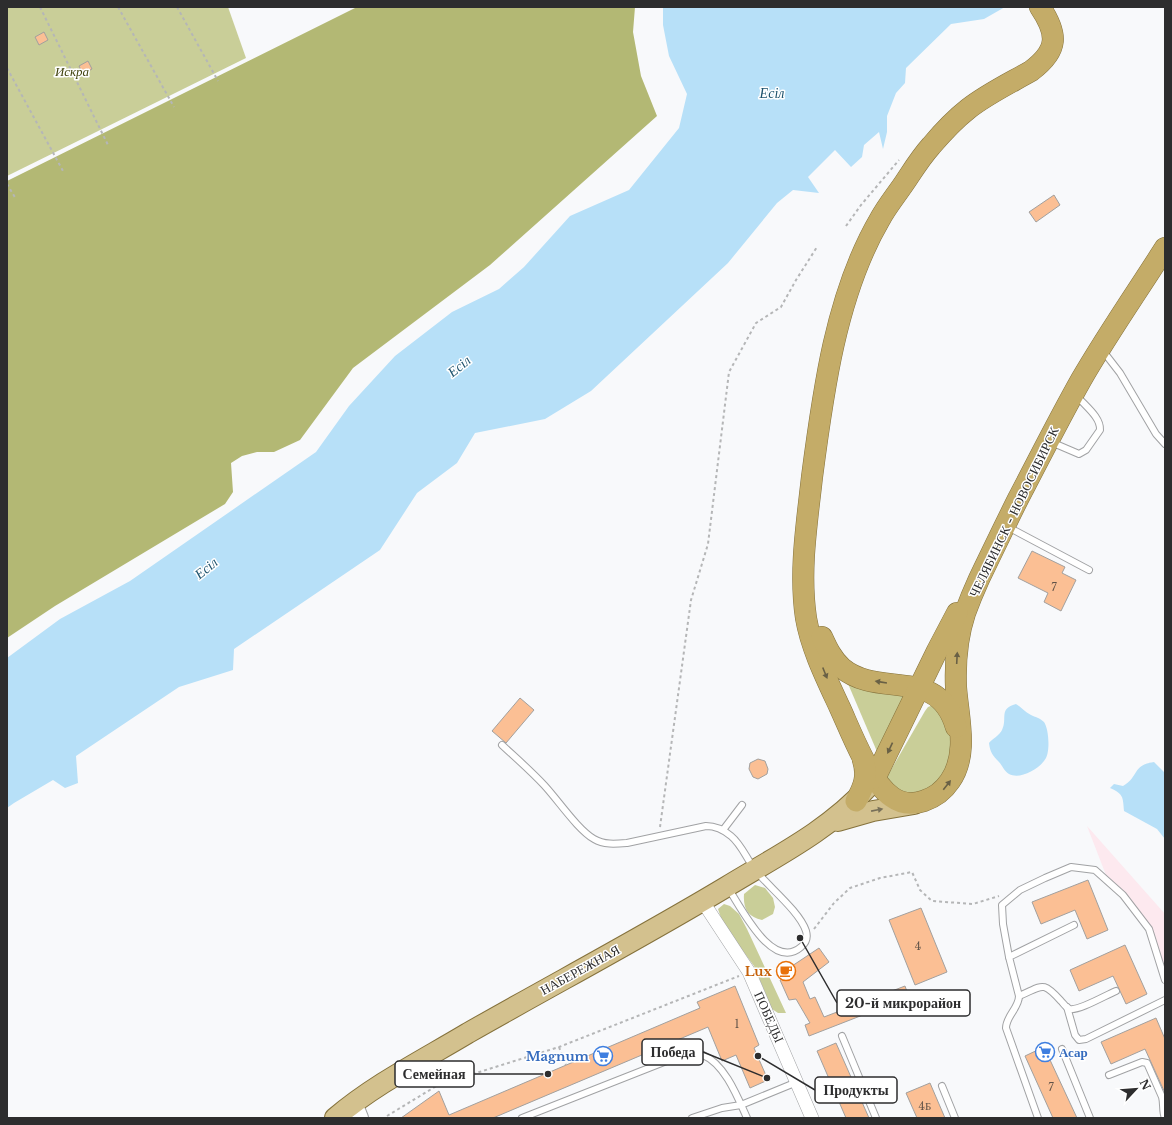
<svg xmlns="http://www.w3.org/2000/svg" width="1172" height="1125" font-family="'Libre Baskerville',serif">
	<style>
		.industrial { fill: #fde9ef }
		.green { fill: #c9ce98 }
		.forest { fill: #b3b874 }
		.water { fill: #b7e0f8 }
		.building { fill: #fbbf94; stroke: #a2a09e }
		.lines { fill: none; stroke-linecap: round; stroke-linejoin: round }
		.service-casing { stroke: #a1a2a4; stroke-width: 8 }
		.minor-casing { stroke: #a1a2a4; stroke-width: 14 }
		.secondary-casing { stroke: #a1a2a4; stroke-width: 20 }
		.primary-casing { stroke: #85723c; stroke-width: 22 }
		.trunk-casing { stroke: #85723c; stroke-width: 22 }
		.path { stroke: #b5b6b7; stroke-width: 2; stroke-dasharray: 3 3; stroke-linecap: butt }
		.service { stroke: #fff; stroke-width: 6 }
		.minor { stroke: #fff; stroke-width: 13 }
		.secondary { stroke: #fff; stroke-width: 18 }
		.primary { stroke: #d3c18e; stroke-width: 20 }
		.trunk { stroke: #c4ac68; stroke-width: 21 }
		.oneway { fill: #696045 }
		.oneway2 { fill: #787059 }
		.labels { text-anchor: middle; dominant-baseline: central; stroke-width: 3; stroke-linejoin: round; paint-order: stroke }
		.number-label { font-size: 11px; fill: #605248 }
		.park-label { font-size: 13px; font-style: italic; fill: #434511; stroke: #fff }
		.street-label { font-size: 13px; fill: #2d2d2e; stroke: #fff }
		.food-label { font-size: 13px; font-weight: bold; fill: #c56008; stroke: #fff; text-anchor: end }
		.shop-label { font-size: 13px; font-weight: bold; fill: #366cbe; stroke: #fff; text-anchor: start }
		.water-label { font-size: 14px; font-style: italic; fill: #1c526d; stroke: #fff }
		.leader { fill: none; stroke: #2d2d2e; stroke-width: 1.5 }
		.callout-dot { fill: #2d2d2e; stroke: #fff; stroke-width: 1.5 }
		.callout { fill: #fff; stroke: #2d2d2e; stroke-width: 1.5 }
		.callout-label { font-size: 14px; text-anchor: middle; font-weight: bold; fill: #2d2d2e }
	</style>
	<rect width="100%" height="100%" fill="#f8f9fb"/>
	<polygon class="industrial" points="1087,826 1165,914 1165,970 1141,917 1111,888"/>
	<g class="green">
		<polygon points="7,7 228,7 246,58 7,176"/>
		<polygon points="846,679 914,694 881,761"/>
		<polygon points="933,705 953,736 947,770 932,787 904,797 887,781 888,775 925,711 928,707"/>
		<path d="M755,885L765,888L773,898L775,907L773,914L762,920C748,917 743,909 744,894Z"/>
		<polygon points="724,904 730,906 739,914 747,929 786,1013 778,1013 772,1009 754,966 723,924 718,909"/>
	</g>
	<polygon class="forest" points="357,7 635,7 633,32 641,76 657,116 490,265 353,368 300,440 274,452 257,452 242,456 231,463 233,492 225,504 55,606 7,638 7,181"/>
	<g class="water">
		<polygon points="663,7 1005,7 984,19 951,24 906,68 905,83 896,93 887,116 887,132 883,149 879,132 864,145 862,157 851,167 835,150 808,177 819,193 793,190 777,203 728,263 591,391 545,419 475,433 457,463 417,493 380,550 234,649 233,670 179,687 76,756 78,783 65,788 53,780 14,803 7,808 7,658 60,619 130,581 316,452 349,406 395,356 452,312 499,289 524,267 570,216 629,190 679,128 687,94 669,56 663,25"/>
		<path d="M1016,704C1021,707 1025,712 1031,715C1035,717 1040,718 1044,722C1049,729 1050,751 1046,758C1040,769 1020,780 1009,774C1004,771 1002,765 999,762C993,756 990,752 989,743C992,739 1000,735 1002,730C1008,718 998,709 1016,704Z"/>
		<path d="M1154,762L1165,773V839L1157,829L1124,811C1123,796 1123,794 1110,788L1114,784L1123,786C1139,777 1132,765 1154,762Z"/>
	</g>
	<g class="building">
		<polygon points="44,32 48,40 39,45 35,37"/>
		<polygon points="88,61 92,69 83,74 79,66"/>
		<polygon points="1054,195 1060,205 1036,222 1029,212"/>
		<polygon points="1032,551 1065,567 1062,573 1076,580 1061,611 1044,602 1048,593 1018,578"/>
		<polygon points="520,698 534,710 506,743 492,731"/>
		<polygon points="758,759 765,761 768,769 767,774 758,779 753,777 749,769 750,763"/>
		<polygon points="1088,880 1108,930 1087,939 1075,910 1041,924 1032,902"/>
		<polygon points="921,908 947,972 915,985 889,920"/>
		<polygon points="1125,945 1147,994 1126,1004 1113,976 1079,991 1070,970"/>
		<polygon points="819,948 829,962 803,982 810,999 815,997 824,1017 905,986 909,997 809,1036 805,1025 810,1023 796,999 789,1000 780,980 786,977 789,968"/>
		<polygon points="735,986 759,1045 754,1048 768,1080 750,1088 736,1055 722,1061 708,1027 493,1118 401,1118 439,1091 449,1115 700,1008 697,1002"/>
		<polygon points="1156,1018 1165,1039 1165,1093 1145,1049 1111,1064 1101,1042"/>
		<polygon points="836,1043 869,1118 846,1118 817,1051"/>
		<polygon points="1044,1047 1077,1118 1053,1118 1025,1056"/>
		<polygon points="930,1083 945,1118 917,1118 906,1093"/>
	</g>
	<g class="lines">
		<g class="service-casing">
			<g id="service">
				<polyline points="1103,351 1120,373 1156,434 1165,444"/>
				<path d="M1051,442L1079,454L1086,450L1100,430C1101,417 1084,405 1077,396"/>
				<polyline points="1008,527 1089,570"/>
				<path d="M502,745C516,758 531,771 544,785C558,800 578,830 594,839C604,845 615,844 627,843L706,826C716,826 724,830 731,836C742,845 747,860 756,871C769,887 800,912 806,931C808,938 806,943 801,947C772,972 741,907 728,888"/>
				<polyline points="723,830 742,805"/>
				<path d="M1074,925L1009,957L1019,996C1043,986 1042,980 1061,1001C1064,1004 1066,1008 1070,1009C1079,1011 1106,995 1116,991"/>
				<polyline points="1009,957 1003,924 1002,905 1020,890 1045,878 1071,867 1095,870 1123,895 1149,929 1165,980"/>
				<path d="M1019,996C1019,1008 1006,1016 1006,1028L1038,1118"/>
				<polyline points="1067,1007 1075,1035 1079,1040 1086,1039 1165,1000"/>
				<polyline points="842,1036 876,1118"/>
				<polyline points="1062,1049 1090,1118"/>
				<path d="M1109,1075L1142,1062L1147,1063L1162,1097C1164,1104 1162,1111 1165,1118"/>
				<polyline points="942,1086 955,1118"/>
				<path d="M522,1118L687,1053C692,1053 698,1053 703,1055C725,1064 738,1098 747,1118"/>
				<polyline points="692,1118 722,1108 741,1105 797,1082"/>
			</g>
		</g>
		<g class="minor-casing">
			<polyline id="minor" points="703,902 749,972 812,1118"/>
		</g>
		<g class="secondary-casing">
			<polyline id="secondary" points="353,1103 359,1118"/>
		</g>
		<g class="primary-casing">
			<g id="primary">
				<polyline points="838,821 873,811 914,804"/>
				<path d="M335,1118C375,1084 423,1060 468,1033C554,984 641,938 726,887C775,857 828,831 867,788"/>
			</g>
		</g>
		<g class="trunk-casing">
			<g id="trunk">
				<path d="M1040,7C1058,34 1059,50 1031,71C1010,83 987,94 968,109C954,120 942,133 931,146C921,157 913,170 905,182C897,194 887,206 880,219C836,294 823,392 812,477C807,523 799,571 806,618C811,648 827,680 840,708C851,732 870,782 892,797C911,811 938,799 950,781C969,754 958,717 956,687C955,662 957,637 965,613C969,602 974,590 979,579C992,552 1005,525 1018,499C1039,459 1059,419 1081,380C1107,335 1137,292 1165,248"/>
				<path d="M822,637C827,648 832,659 842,668C879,699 938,665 956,727"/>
				<polyline points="875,778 937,651 957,613"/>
				<path d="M856,801C864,787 868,776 863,760"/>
			</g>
		</g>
		<g class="path">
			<polyline points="40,7 108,145"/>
			<polyline points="118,7 174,107"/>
			<polyline points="177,7 218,81"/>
			<polyline points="7,68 63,171"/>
			<polyline points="7,184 16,199"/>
			<polyline points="846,226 861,205 899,160"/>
			<polyline points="660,827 691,600 708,544 729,372 756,323 781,307 796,280 817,247"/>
			<polyline points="814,929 834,903 850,888 880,878 912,872 920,890 932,901 973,904 999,896"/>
			<polyline points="559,1047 566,1065"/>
			<polyline points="387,1116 438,1085 559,1047 739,976"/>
		</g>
		<use href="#service" class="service"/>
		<use href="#minor" class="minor"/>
		<use href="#secondary" class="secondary"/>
		<use href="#primary" class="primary"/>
		<use href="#trunk" class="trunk"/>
	</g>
	<defs><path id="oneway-solid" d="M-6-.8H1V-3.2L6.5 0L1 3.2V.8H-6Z"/></defs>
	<g class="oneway">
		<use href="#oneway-solid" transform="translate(957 658) rotate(-87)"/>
		<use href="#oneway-solid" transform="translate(825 673) rotate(68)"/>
		<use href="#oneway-solid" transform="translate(881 682) rotate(-171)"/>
		<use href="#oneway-solid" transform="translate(890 748) rotate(115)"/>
		<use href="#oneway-solid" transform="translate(947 785) rotate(-52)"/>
	</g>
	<use class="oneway2" href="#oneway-solid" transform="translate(877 810) rotate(-11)"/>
	<defs>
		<g id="cafe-ring" transform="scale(1)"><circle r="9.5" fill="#fff" stroke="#e8710a" stroke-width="1.5"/><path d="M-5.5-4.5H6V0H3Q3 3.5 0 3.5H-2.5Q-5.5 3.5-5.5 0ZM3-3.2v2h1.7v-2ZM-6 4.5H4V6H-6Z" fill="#e8710a"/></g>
		<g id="supermarket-ring" transform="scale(1)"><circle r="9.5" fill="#fff" stroke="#3f7fe0" stroke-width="1.5"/><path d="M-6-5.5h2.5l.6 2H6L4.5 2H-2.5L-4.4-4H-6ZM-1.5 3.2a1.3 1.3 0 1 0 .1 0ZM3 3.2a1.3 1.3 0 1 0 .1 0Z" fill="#3f7fe0"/></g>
	</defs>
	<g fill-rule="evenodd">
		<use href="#cafe-ring" x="786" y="971"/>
		<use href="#supermarket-ring" x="1045" y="1052"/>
		<use href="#supermarket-ring" x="603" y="1056"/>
	</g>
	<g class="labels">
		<g class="number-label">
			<text x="1054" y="587">7</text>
			<text x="918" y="946">4</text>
			<text x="737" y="1024">1</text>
			<text x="1051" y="1087">7</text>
			<text x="925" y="1106">4Б</text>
		</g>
		<g class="park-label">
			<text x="72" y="71">Искра</text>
		</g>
		<g class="street-label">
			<text transform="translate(1014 512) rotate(-64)">ЧЕЛЯБИНСК - НОВОСИБИРСК</text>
			<text transform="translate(580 970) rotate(-29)">НАБЕРЕЖНАЯ</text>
			<text transform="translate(769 1017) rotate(66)">ПОБЕДЫ</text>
		</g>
		<g class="food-label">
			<text x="772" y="971">Lux</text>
		</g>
		<g class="shop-label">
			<text x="1059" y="1052">Асар</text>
			<text x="589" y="1056" text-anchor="end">Magnum</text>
		</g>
		<g class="water-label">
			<text x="772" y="93">Есіл</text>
			<text transform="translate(459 366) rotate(-39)">Есіл</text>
			<text transform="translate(206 568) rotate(-39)">Есіл</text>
		</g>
	</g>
	<path class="leader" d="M800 938L837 1003M767 1078L703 1052M548 1074L474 1074M758 1056L815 1090"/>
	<g class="callout-dot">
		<circle cx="800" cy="938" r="4"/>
		<circle cx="767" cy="1078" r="4"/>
		<circle cx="548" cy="1074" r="4"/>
		<circle cx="758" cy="1056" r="4"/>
	</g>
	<g class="callout">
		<rect x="837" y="990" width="133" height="26" rx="4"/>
		<rect x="642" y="1039" width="61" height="26" rx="4"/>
		<rect x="395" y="1061" width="79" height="26" rx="4"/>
		<rect x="815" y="1077" width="82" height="26" rx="4"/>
	</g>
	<g class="callout-label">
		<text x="903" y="1008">20-й микрорайон</text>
		<text x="673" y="1057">Победа</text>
		<text x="434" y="1079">Семейная</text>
		<text x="856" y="1095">Продукты</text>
	</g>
	<rect width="1172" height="1125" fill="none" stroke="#2d2d2e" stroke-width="16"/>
	<g transform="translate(1136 1089) rotate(64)" stroke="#ffffff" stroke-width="3" paint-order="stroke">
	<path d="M0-3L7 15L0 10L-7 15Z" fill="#2d2d2e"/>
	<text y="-6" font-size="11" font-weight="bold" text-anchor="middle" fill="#2d2d2e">N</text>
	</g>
</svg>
